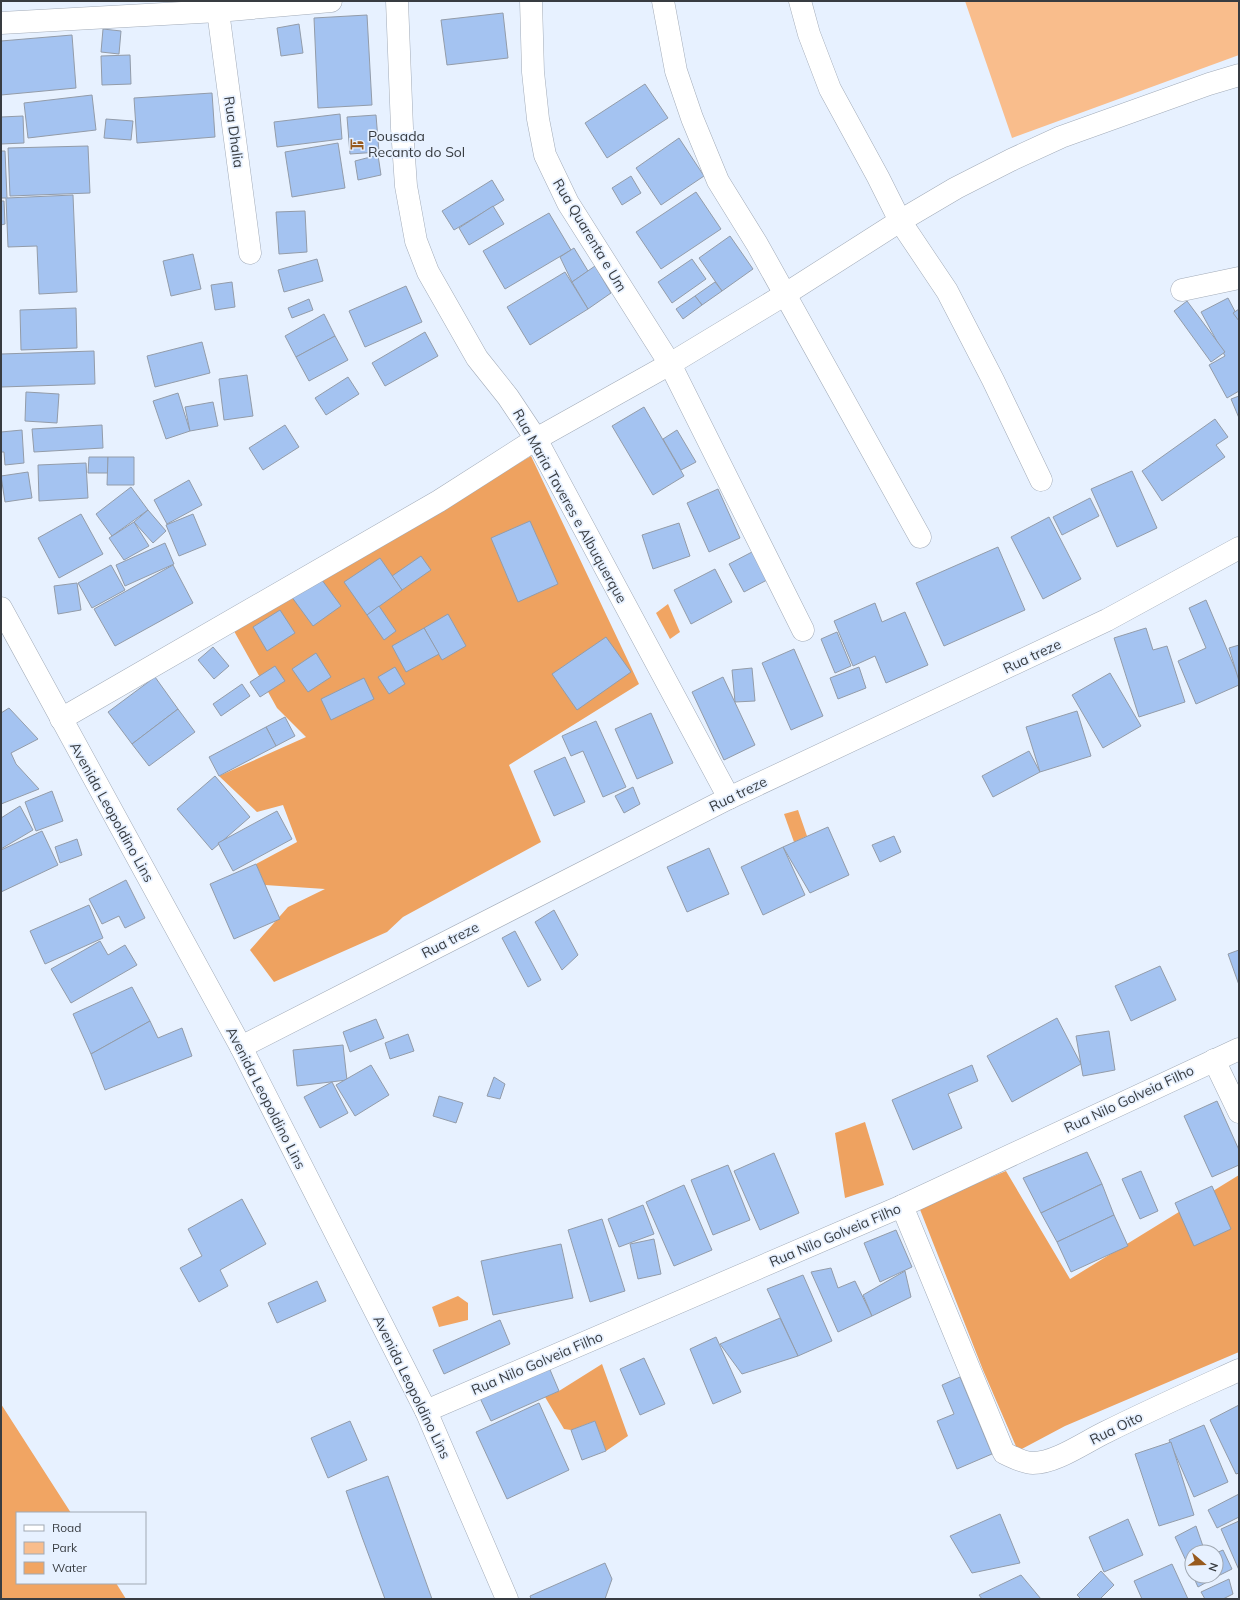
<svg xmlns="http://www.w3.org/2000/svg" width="1240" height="1600" font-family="Mulish,sans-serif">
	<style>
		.green { fill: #f9bd8c }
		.forest { fill: #eea260 }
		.water { fill: #f1a563 }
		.building { fill: #a4c3f1; stroke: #939ca9 }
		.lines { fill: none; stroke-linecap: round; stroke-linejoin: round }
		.street-casing { stroke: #a2abb8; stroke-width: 23 }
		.secondary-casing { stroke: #a2abb8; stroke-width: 23 }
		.street { stroke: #fff; stroke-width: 22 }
		.secondary { stroke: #fff; stroke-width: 22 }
		.labels { text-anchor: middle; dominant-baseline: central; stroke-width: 3.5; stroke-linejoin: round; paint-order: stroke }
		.street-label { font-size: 14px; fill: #383c41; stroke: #e7f1ff }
		.poi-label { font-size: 14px; fill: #383c41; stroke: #e7f1ff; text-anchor: start }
	</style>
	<rect width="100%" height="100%" fill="#e7f1ff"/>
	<polygon class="green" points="965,1 1239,1 1239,55 1012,138"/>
	<g class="forest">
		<polygon points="531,456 639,684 509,765 541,842 403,917 387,932 274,982 250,950 288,907 325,889 265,885 256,864 297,842 283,805 257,812 219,776 306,737 277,708 234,631"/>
		<polygon points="865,1122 884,1185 845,1198 835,1133"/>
		<polygon points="1006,1171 1070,1279 1239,1175 1239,1352 1065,1426 1018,1451 983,1370 919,1207"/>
		<polygon points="602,1364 628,1436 606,1451 595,1421 571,1430 564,1429 545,1397 559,1391"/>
	</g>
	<g class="water">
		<polygon points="668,604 680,632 670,639 656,613"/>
		<polygon points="798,810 807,836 794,842 784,814"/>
		<polygon points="458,1296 468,1303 468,1320 439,1327 432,1307"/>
		<polygon points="1,1404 71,1513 17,1513 17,1583 116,1583 126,1599 1,1599"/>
	</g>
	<g class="building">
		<polygon points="503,13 508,58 447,65 441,20"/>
		<polygon points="367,15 372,105 318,108 314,18"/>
		<polygon points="299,24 303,53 281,56 277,28"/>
		<polygon points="103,29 121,31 119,54 101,52"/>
		<polygon points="72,35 76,88 1,95 1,41"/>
		<polygon points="130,55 131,84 102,85 101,56"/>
		<polygon points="645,84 668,118 607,158 585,123"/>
		<polygon points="212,93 215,137 137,143 134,98"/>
		<polygon points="92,95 96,130 28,138 24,103"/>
		<polygon points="340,114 342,139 277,147 274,122"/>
		<polygon points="376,115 379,152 350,154 347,117"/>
		<polygon points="23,116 24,143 1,144 1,117"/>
		<polygon points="106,119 133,121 131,140 104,138"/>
		<polygon points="679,138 704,176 661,205 636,168"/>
		<polygon points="338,143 345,188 292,197 285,152"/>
		<polygon points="88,146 90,193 10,196 8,148"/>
		<polygon points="1,151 5,151 7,198 73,195 77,292 39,294 37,246 8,247 6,198 1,198"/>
		<polygon points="378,155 381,175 358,180 355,161"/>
		<polygon points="631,176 641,193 622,205 612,188"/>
		<polygon points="492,180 504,200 454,230 442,211"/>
		<polygon points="696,192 721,229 661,269 636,232"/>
		<polygon points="1,201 4,201 5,224 1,225"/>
		<polygon points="493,206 504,224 469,245 459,228"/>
		<polygon points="305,211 307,252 279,254 276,212"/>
		<polygon points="549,213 571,250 505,289 483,251"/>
		<polygon points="730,236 753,269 722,291 699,258"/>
		<polygon points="574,248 588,271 572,282 560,257"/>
		<polygon points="193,254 201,289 171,296 163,261"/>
		<polygon points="317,259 323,281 284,292 278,270"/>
		<polygon points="692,259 706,279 672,303 658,282"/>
		<polygon points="595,266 611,293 588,309 572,282"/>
		<polygon points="565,272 588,309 530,345 507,307"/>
		<polygon points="232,282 235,307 215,310 211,285"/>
		<polygon points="715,282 722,291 702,305 695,296"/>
		<polygon points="406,286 422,322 365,347 349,311"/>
		<polygon points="695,296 702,305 683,319 676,309"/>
		<polygon points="1228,298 1239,319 1239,391 1227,398 1209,365 1225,356 1201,312"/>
		<polygon points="309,299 313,310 292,318 288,308"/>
		<polygon points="1187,301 1225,352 1211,362 1174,311"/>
		<polygon points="76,308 77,348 21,350 20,310"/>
		<polygon points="1239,309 1239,321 1233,313"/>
		<polygon points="324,314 335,336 296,357 285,336"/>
		<polygon points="425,332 438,356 385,386 372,363"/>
		<polygon points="335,336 348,360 309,381 296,357"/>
		<polygon points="202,342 210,373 155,387 147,356"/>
		<polygon points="94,351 95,384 1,387 1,354"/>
		<polygon points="247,375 253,416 224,420 219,379"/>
		<polygon points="348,377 359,394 326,415 315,398"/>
		<polygon points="26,392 59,394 57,423 25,421"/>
		<polygon points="178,393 190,431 166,439 153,401"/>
		<polygon points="1239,396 1239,418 1231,399"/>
		<polygon points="213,402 218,426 190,431 185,407"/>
		<polygon points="644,407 684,476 653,495 612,426"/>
		<polygon points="1215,419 1228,437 1216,445 1225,457 1162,501 1142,471"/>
		<polygon points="102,425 103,448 34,452 32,429"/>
		<polygon points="285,425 299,447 263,470 249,448"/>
		<polygon points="22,430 24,463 5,465 4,452 1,452 1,432"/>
		<polygon points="677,430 696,462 681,470 663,439"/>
		<polygon points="89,457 108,457 108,473 88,473"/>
		<polygon points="108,457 134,457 134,485 107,485"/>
		<polygon points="86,463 88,498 39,501 38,465"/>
		<polygon points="1132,471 1157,528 1117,547 1091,489"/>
		<polygon points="28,472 32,498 5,502 1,476"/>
		<polygon points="189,480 202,505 167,524 154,500"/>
		<polygon points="131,487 148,510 112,536 96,514"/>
		<polygon points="718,489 740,538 709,552 687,503"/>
		<polygon points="1090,498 1099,516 1062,535 1053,517"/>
		<polygon points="148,510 166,531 153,543 134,522"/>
		<polygon points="81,514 103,554 59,578 38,538"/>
		<polygon points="193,514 206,545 179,556 166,525"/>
		<polygon points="1049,517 1081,579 1043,599 1011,537"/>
		<polygon points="530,521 558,584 518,602 491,538"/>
		<polygon points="134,522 149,546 124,560 109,538"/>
		<polygon points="679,523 690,556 653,569 642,535"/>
		<polygon points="165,543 174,564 125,586 116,565"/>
		<polygon points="998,547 1025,610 944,646 916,583"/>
		<polygon points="752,552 767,580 744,592 729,564"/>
		<polygon points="421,556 431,570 402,590 392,576"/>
		<polygon points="380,558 402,590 367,615 344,582"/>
		<polygon points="111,565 125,590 92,608 78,583"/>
		<polygon points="173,565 193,603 115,646 94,609"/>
		<polygon points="715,569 732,602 691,624 674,590"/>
		<polygon points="319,576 341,606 313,626 291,596"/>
		<polygon points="77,583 81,610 58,614 54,586"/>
		<polygon points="1206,600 1239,678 1239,685 1196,704 1178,661 1206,648 1189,608"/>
		<polygon points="875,603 882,622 905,612 928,665 886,683 875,656 853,666 834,621"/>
		<polygon points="379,606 396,631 384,640 367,615"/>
		<polygon points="280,610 295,633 267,651 253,627"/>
		<polygon points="448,614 466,646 442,660 424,628"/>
		<polygon points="424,628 439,654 406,672 392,646"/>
		<polygon points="1146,628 1153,650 1167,646 1185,702 1139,717 1114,638"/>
		<polygon points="837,632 851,666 835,673 821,639"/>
		<polygon points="606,637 631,672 577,710 552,674"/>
		<polygon points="1239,645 1239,681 1229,648"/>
		<polygon points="213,647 229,666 214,679 198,660"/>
		<polygon points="794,649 823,716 791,730 762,663"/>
		<polygon points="316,653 331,677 308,692 292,669"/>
		<polygon points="275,666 285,681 260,697 250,682"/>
		<polygon points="395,667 405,684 389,694 378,677"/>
		<polygon points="859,667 866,688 838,699 830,678"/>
		<polygon points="752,668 755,701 735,702 732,670"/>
		<polygon points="1110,673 1141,726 1103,748 1072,695"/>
		<polygon points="155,677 178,709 132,744 108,712"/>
		<polygon points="723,677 755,745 724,760 692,692"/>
		<polygon points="364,678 374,699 331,720 321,699"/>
		<polygon points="242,684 250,696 221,716 213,704"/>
		<polygon points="9,708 38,739 11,753 16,764 39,789 1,804 1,713"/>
		<polygon points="178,709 195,732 149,766 132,744"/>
		<polygon points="1077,711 1091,756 1040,772 1026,727"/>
		<polygon points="651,713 673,763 637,779 615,729"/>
		<polygon points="285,717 295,736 276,746 266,727"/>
		<polygon points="596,721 626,787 603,797 583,751 571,756 562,736"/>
		<polygon points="266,727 276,746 219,776 209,757"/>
		<polygon points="1029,751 1040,772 993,797 982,776"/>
		<polygon points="565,757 585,802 554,816 534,771"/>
		<polygon points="215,776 250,817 212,850 177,809"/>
		<polygon points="633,787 640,804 624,813 615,796"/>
		<polygon points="52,791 63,821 36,831 25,802"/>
		<polygon points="20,806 33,830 1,849 1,818"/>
		<polygon points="277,811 292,839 233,871 218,843"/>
		<polygon points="828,827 849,875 810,893 783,847"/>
		<polygon points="42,831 58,865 1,892 1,850"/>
		<polygon points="894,836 901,852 880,862 872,845"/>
		<polygon points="77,839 82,855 60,863 55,847"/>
		<polygon points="783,847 805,895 763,915 741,867"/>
		<polygon points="709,848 729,894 687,912 667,867"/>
		<polygon points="256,864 280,919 234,939 210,884"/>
		<polygon points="126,880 145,918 125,928 119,916 102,924 89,899"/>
		<polygon points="89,905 103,938 45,964 30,931"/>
		<polygon points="554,910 578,955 562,970 535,922"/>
		<polygon points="515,931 541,980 528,987 502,938"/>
		<polygon points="100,941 108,955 125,945 137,965 71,1003 51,969"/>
		<polygon points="1239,950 1239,985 1228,954"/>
		<polygon points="1160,966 1176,1000 1131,1021 1115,986"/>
		<polygon points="132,987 150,1021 91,1054 73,1014"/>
		<polygon points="1057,1018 1081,1064 1012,1102 987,1056"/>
		<polygon points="376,1019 384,1038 350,1052 343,1032"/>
		<polygon points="150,1021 158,1038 182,1028 192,1056 105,1090 91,1054"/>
		<polygon points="1109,1031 1115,1070 1083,1076 1076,1036"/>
		<polygon points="408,1034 414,1051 390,1059 385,1043"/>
		<polygon points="343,1045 347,1080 297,1086 293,1050"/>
		<polygon points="371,1065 389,1095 355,1116 336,1085"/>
		<polygon points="972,1065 978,1081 948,1094 962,1128 913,1150 892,1100"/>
		<polygon points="494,1077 505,1084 500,1099 487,1096"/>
		<polygon points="332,1082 348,1113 320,1128 304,1097"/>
		<polygon points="439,1096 463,1103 456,1123 433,1116"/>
		<polygon points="1217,1101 1239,1150 1239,1165 1212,1177 1184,1116"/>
		<polygon points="1087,1152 1102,1184 1041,1213 1023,1178"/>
		<polygon points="774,1153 799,1213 760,1230 734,1171"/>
		<polygon points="728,1165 750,1220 713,1235 691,1180"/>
		<polygon points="1141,1171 1158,1211 1140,1219 1122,1179"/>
		<polygon points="1102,1184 1114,1215 1057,1242 1041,1213"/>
		<polygon points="684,1185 712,1250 674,1266 646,1202"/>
		<polygon points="1212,1186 1231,1229 1194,1246 1175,1203"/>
		<polygon points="242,1199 266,1244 220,1270 228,1286 199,1302 180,1268 202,1256 188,1229"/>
		<polygon points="643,1205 654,1234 619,1247 608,1219"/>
		<polygon points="1114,1215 1128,1246 1071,1272 1057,1242"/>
		<polygon points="602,1219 625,1291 590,1302 568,1230"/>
		<polygon points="896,1230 912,1267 880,1282 864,1243"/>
		<polygon points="654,1239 661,1274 638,1279 630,1244"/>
		<polygon points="561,1244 573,1298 493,1315 481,1261"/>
		<polygon points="831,1268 838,1288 855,1281 872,1316 838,1332 811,1272"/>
		<polygon points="905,1271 911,1297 872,1316 863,1295"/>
		<polygon points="803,1275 832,1341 798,1356 767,1289"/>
		<polygon points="317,1281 326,1301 277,1323 268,1303"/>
		<polygon points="780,1318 798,1356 742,1374 720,1344"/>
		<polygon points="500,1320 510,1344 444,1374 433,1350"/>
		<polygon points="716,1337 741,1392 713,1404 690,1349"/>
		<polygon points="644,1358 665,1404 640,1415 620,1369"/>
		<polygon points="548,1365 559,1391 491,1421 479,1396"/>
		<polygon points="960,1377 992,1454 957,1469 937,1421 954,1414 942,1385"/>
		<polygon points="539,1403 569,1470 507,1499 476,1432"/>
		<polygon points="1239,1405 1239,1473 1236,1474 1210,1420"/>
		<polygon points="350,1421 367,1460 328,1478 311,1438"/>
		<polygon points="595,1421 606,1451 582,1460 571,1430"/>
		<polygon points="1204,1425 1228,1482 1194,1497 1169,1440"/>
		<polygon points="1171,1442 1194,1515 1159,1526 1135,1454"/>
		<polygon points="388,1476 432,1599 385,1599 362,1537 346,1491"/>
		<polygon points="1239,1494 1239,1517 1217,1528 1208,1510"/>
		<polygon points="1000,1514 1020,1563 972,1573 950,1536"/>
		<polygon points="1128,1519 1143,1555 1104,1572 1089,1537"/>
		<polygon points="1239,1521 1239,1570 1221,1529"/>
		<polygon points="1196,1526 1205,1552 1192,1552 1192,1564 1188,1565 1175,1537"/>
		<polygon points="1223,1550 1232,1569 1216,1577 1216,1553"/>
		<polygon points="605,1563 612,1579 605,1599 531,1599 530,1596"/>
		<polygon points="1172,1564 1188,1599 1142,1599 1134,1581"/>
		<polygon points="1192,1564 1192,1573 1188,1565"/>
		<polygon points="1101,1571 1114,1585 1100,1599 1081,1599 1077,1595"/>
		<polygon points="1021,1575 1041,1599 982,1599 979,1595"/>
		<polygon points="1193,1576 1216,1576 1216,1577 1198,1587"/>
		<polygon points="1229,1579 1233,1594 1223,1599 1205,1599 1201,1592"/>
	</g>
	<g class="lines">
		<g class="street-casing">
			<g id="street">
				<polyline points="397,1 402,128 406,186 416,241 428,272 477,358 508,397 536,439 729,798"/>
				<polyline points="531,1 533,72 538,119 545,155 568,203 670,364 803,630"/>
				<polyline points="663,1 676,71 692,118 718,181 757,244 920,537"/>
				<polyline points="800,1 809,34 830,89 878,177 900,221 947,291 993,380 1041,480"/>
				<polyline points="218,11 250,253"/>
				<polyline points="1,23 218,11 331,1"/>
				<polyline points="1182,290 1239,278"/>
				<polyline points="61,719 439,501 536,439 670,364 784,295 900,221 956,188 1011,160 1061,137 1209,84 1239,75"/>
				<polyline points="241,1047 729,798 1107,620 1239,548"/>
				<polyline points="1214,1060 1239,1112"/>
				<path d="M902,1206L1004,1453C1013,1457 1023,1463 1033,1463C1056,1463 1085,1442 1106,1432C1150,1410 1195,1390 1239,1370"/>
				<polyline points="426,1411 902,1206 1239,1049"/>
			</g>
		</g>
		<g class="secondary-casing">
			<polyline id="secondary" points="1,608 241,1047 426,1411 507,1599"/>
		</g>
		<use href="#street" class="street"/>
		<use href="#secondary" class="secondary"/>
	</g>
	<defs>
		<g id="hotel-bare" transform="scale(1.08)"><path d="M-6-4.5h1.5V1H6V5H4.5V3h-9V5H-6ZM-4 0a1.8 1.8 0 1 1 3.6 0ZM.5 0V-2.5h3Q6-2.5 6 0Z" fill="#975a1e" stroke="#e7f1ff" stroke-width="2.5" paint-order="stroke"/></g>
	</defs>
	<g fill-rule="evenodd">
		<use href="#hotel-bare" x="357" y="144"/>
	</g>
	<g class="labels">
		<g class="street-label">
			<text transform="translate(234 132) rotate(82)">Rua Dhalia</text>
			<text transform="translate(590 235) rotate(59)">Rua Quarenta e Um</text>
			<text transform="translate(570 506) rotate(61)">Rua Maria Taveres e Albuquerque</text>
			<text transform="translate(1032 656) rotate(-25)">Rua treze</text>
			<text transform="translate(738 794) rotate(-26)">Rua treze</text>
			<text transform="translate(112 812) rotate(61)">Avenida Leopoldino Lins</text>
			<text transform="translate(450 940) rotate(-27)">Rua treze</text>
			<text transform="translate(266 1098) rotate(63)">Avenida Leopoldino Lins</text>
			<text transform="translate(1129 1099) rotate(-25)">Rua Nilo Golveia Filho</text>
			<text transform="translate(835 1235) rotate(-23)">Rua Nilo Golveia Filho</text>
			<text transform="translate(537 1363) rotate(-23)">Rua Nilo Golveia Filho</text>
			<text transform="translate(412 1387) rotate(64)">Avenida Leopoldino Lins</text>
			<text transform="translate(1116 1428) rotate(-26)">Rua Oito</text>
		</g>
		<g class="poi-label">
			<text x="368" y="136">Pousada<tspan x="368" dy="16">Recanto do Sol</tspan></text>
		</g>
	</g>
	<rect width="1240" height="1600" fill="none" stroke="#383c41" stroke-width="4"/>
	<rect x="16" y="1512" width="130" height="72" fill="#e7f1ff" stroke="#a1a9b3"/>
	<rect x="24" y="1525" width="20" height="6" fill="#ffffff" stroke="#a1a9b3"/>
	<text x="52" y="1532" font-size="12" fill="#383c41">Road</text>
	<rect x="24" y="1542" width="20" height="12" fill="#f9bd8c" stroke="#a1a9b3"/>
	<text x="52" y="1552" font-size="12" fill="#383c41">Park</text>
	<rect x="24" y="1562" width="20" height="12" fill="#f1a563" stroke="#a1a9b3"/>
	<text x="52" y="1572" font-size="12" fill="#383c41">Water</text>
	<g transform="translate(1204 1564) rotate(109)"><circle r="19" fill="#e7f1ff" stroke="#a1a9b3"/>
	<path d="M0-3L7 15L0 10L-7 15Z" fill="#975a1e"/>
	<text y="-6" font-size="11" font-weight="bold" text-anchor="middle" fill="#383c41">N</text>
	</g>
</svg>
